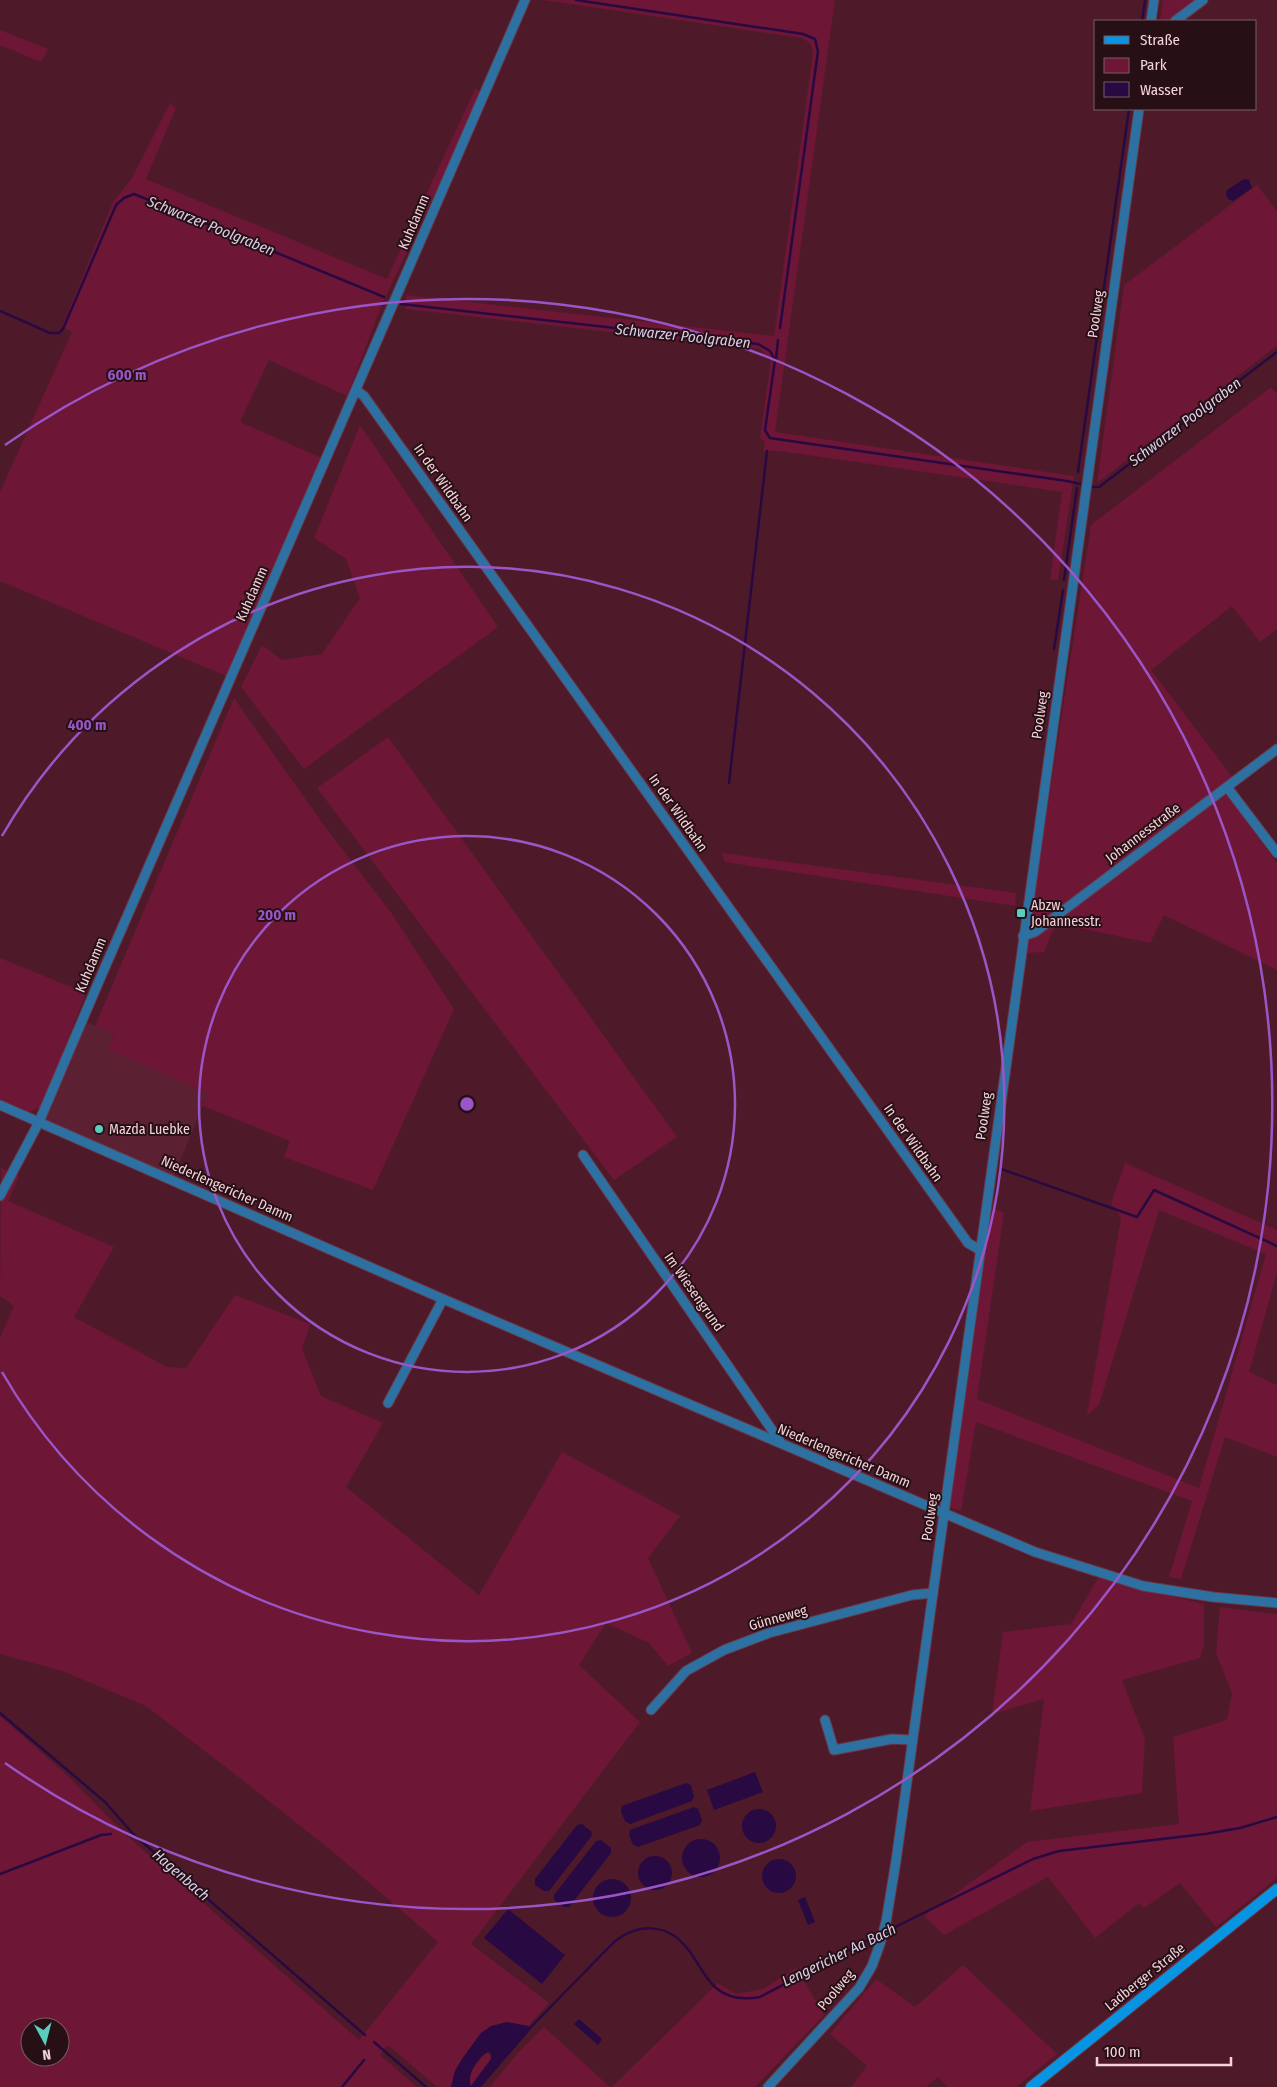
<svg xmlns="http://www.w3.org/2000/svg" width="1277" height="2087" font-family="'Fira Sans Condensed',sans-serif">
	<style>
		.built { fill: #5c2033 }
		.green { fill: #6d1636; fill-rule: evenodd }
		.water { fill: #280942; fill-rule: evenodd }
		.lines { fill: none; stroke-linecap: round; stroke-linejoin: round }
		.stream { stroke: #280942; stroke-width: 2.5 }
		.street-casing { stroke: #693846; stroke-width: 11 }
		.secondary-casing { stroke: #693846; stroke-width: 12 }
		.street { stroke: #2d71a2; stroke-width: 9 }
		.secondary { stroke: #0794e3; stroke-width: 10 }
		.ring { fill: none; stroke: #9a56c6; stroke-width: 2.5 }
		.poi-dot { fill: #59cebf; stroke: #260f15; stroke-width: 2 }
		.labels { text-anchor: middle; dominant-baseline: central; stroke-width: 4; stroke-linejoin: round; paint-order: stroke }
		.street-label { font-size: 14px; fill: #f5d3da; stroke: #260f15 }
		.poi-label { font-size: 14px; fill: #f5d3da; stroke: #260f15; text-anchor: start }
		.water-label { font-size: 15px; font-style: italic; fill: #d9ceea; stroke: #260f15 }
		.centre { fill: #9a56c6; stroke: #260f15; stroke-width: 2.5 }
		.ring-label { font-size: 15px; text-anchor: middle; font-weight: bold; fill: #9a56c6; stroke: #260f15; stroke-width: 4; stroke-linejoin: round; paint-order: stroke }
	</style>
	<rect width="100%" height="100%" fill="#4e1a2a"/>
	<polygon class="built" points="86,1022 114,1034 108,1049 208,1093 174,1176 46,1119"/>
	<g class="green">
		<path d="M543,0H835L775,432L1074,476L1058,580H1050L1062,492L780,451H763L765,441L760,439L771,360L760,349L406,309V295L774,336L813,54C812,45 810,42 802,38Z"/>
		<polygon points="1163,0 1196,0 1169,21 1160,21"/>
		<polygon points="0,30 48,49 41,62 0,45"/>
		<polygon points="475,89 483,93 383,302 347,396 269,360 240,422 322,458 226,676 0,581 0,492 72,332 62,327 113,202 132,178 170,103 176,108 146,179 387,279"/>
		<polygon points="1257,185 1277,211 1277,346 1097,483 1124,285"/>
		<polygon points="1271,387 1277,394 1277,629 1260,642 1232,606 1151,670 1233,778 1229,798 1277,863 1277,970 1164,915 1150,943 1056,923 1044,952 1025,953 1091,525"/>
		<polygon points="360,425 498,627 304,769 241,687 262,645 282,660 322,654 360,598 346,559 314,538"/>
		<polygon points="234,698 323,824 392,914 454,1009 373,1190 284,1157 290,1141 203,1106 207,1093 108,1049 114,1034 95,1026"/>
		<polygon points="388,737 677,1137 614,1180 317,788"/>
		<polygon points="722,853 1016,893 1015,906 725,862"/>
		<polygon points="0,958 86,993 42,1106 29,1112 0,1099"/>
		<polygon points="1125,1163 1277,1230 1277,1273 1249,1372 1277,1385 1277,1457 1225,1437 1181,1579 1169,1577 1192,1501 976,1422 961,1511 950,1507 992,1209 1004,1212 977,1399 1199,1488 1266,1254 1159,1210 1099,1405 1087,1415 1121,1218 1111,1203"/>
		<path d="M1,1168L19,1176L8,1201L114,1247L74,1317L167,1367L186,1368L235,1295L310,1324L302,1349L321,1396L383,1423L346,1487L479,1595L562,1452L680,1516L648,1558L692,1653L668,1666L649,1643L606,1623L579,1665L640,1722L471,1944L549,2003L528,2026L507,2022L481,2033L462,2059L455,2071L451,2087H437L388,2045L380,2055L417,2087H0V1716L67,1775L124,1833L359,2040L438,1942L332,1851L236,1775L146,1706L62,1671L0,1654V1338L14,1306L0,1296ZM30,2027H60V2057H30Z"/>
		<polygon points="1098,1578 1204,1604 1204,1645 1200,1658 1122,1680 1145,1739 1142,1793 1030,1811 1044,1699 992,1714 1003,1632 1071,1624"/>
		<polygon points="1220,1607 1277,1614 1277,1878 1216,1927 1180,1883 1144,1908 1139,1903 1095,1938 1048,1877 944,1935 924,1916 1027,1842 1179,1824 1173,1737 1227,1720 1232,1693 1216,1653"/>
		<polygon points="963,1965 1057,2054 1016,2087 948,2087 938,2077 926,2087 851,2087 867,2066 830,2034 876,1979 915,2007"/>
		<polygon points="796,1968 824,2015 755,2087 612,2087 718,1983 736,1994 763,1989"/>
		<polygon points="544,2027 610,2087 490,2087 517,2054"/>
		<path d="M486,2053H489L491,2059L471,2086C465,2075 478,2061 486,2053Z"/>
	</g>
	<g class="water">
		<polygon points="1244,179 1249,180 1252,188 1233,201 1228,199 1226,194 1227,190"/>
		<polygon points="755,1772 763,1792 714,1810 707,1790"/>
		<polygon points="686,1783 691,1785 694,1796 692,1801 630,1824 625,1821 621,1812 622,1806"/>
		<polygon points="694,1807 698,1809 702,1820 700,1825 638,1847 633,1845 629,1835 630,1830"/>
		<circle cx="759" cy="1826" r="17"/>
		<polygon points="582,1824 592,1832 591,1837 549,1891 544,1891 535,1885 535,1879 577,1825"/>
		<circle cx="701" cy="1858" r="19"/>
		<polygon points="601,1840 611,1848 611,1853 569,1907 564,1907 554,1900 554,1895 596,1841"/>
		<circle cx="655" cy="1873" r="17"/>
		<circle cx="779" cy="1876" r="17"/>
		<circle cx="612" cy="1898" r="19"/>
		<polygon points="805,1897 815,1922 808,1925 798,1900"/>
		<polygon points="508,1909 565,1955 542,1984 484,1938"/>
		<polygon points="579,2019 602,2039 598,2045 574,2024"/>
		<path d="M507,2022L528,2026L531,2029L481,2087H451L455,2071L462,2059L481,2033L491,2026ZM488,2052L491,2054V2059L471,2086C466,2076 478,2057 488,2052Z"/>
	</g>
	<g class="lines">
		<g class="stream">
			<polyline points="576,0 803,34 815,39 818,51 780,328"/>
			<polyline points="1142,21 1145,1"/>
			<polyline points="401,304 758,344 770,351 775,360 765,430 770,438 1067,481 1080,484"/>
			<polyline points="0,311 50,333 59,333 63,329 116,205 124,198 134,194 384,297"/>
			<polyline points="776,359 778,340"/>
			<polyline points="1078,472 1129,109"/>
			<polyline points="1091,487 1099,487 1277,352"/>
			<polyline points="1064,580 1077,488"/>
			<polyline points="1054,649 1063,590"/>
			<polyline points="729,783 767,451"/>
			<polyline points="1001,1169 1137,1217 1154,1190 1277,1246"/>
			<polyline points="0,1713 105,1802 134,1835 365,2035"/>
			<polyline points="0,1874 101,1835 111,1834"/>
			<polyline points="887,1931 1033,1859 1059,1851 1205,1834 1240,1828 1277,1817"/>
			<path d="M528,2030L614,1942C636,1924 666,1922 686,1947C697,1959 703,1977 716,1988C728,1998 744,2000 760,1997L880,1934"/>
			<polyline points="374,2042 426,2087"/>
			<polyline points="342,2087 364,2060"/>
		</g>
		<g class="street-casing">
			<g id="street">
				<polyline points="1151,21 1154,0"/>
				<polyline points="1175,21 1203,0"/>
				<polyline points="356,390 364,396 968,1243 980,1250"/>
				<polyline points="1227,787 1277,853"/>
				<polyline points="1023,936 1035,932 1277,749"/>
				<polyline points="0,1105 443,1299 1035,1552 1143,1586 1213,1597 1277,1603"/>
				<polyline points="583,1155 781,1443"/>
				<polyline points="0,1196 39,1122 99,981 525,0"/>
				<polyline points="388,1403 443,1299"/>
				<polyline points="651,1710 686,1671 724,1650 769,1633 912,1595 933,1593"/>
				<polyline points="825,1720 834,1750 892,1739 912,1740"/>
				<polyline points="768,2087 859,1988 872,1966 880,1944 886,1922 896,1861 933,1593 1139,109"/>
			</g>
		</g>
		<g class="secondary-casing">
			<polyline id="secondary" points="1031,2087 1277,1889"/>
		</g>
		<use href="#street" class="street"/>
		<use href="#secondary" class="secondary"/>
	</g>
	<g class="ring">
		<circle cx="467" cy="1104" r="268"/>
		<path d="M2 836A537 537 0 1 1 2 1372"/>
		<path d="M5 445A805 805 0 1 1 5 1763"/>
	</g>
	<g class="poi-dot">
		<rect x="1016" y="908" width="10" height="10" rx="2.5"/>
		<circle cx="99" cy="1129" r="5"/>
	</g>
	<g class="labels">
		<g class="street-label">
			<text transform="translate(414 222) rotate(-67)">Kuhdamm</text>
			<text transform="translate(1096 314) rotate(-82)">Poolweg</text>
			<text transform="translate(443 483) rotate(55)">In der Wildbahn</text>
			<text transform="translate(252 594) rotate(-66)">Kuhdamm</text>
			<text transform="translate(1040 715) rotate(-82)">Poolweg</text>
			<text transform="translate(678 813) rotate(55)">In der Wildbahn</text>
			<text transform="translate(1143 833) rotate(-37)">Johannesstraße</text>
			<text transform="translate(91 965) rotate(-67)">Kuhdamm</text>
			<text transform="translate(984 1116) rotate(-82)">Poolweg</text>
			<text transform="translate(913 1143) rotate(55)">In der Wildbahn</text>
			<text transform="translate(227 1189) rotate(24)">Niederlengericher Damm</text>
			<text transform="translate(694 1292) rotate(55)">Im Wiesengrund</text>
			<text transform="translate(844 1456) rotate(23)">Niederlengericher Damm</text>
			<text transform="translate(930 1517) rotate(-82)">Poolweg</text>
			<text transform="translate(778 1618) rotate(-16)">Günneweg</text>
			<text transform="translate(1145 1977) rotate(-39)">Ladberger Straße</text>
			<text transform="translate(836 1990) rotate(-50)">Poolweg</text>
		</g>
		<g class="poi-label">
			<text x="1031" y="905">Abzw.<tspan x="1031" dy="16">Johannesstr.</tspan></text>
			<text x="109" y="1129">Mazda Luebke</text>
		</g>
		<g class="water-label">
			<text transform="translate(211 226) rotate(22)">Schwarzer Poolgraben</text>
			<text transform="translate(683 336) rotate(6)">Schwarzer Poolgraben</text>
			<text transform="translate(1185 422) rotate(-37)">Schwarzer Poolgraben</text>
			<text transform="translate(181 1875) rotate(41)">Hagenbach</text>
			<text transform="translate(839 1955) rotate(-26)">Lengericher Aa Bach</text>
		</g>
	</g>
	<circle cx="467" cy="1104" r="8" class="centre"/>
	<g class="ring-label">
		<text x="127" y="380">600 m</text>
		<text x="87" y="730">400 m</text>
		<text x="277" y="920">200 m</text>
	</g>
	<rect x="1094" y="20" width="162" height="90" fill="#260f15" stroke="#795d64"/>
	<rect x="1104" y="36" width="25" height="8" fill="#0794e3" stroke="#795d64"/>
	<text x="1140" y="45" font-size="15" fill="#f5d3da">Straße</text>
	<rect x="1104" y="58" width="25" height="15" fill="#6d1636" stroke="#795d64"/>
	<text x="1140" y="70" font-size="15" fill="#f5d3da">Park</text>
	<rect x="1104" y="82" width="25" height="15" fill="#280942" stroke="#795d64"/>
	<text x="1140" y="95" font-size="15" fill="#f5d3da">Wasser</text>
	<g transform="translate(45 2042) rotate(173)"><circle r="24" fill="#260f15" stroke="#795d64"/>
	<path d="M0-4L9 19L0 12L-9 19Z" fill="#59cebf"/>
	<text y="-8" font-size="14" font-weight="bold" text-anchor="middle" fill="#f5d3da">N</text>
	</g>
	<path d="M1097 2057v8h134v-8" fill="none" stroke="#f5d3da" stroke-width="2.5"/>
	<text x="1104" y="2057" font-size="15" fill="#f5d3da" stroke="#260f15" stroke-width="4" paint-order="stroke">100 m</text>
</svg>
